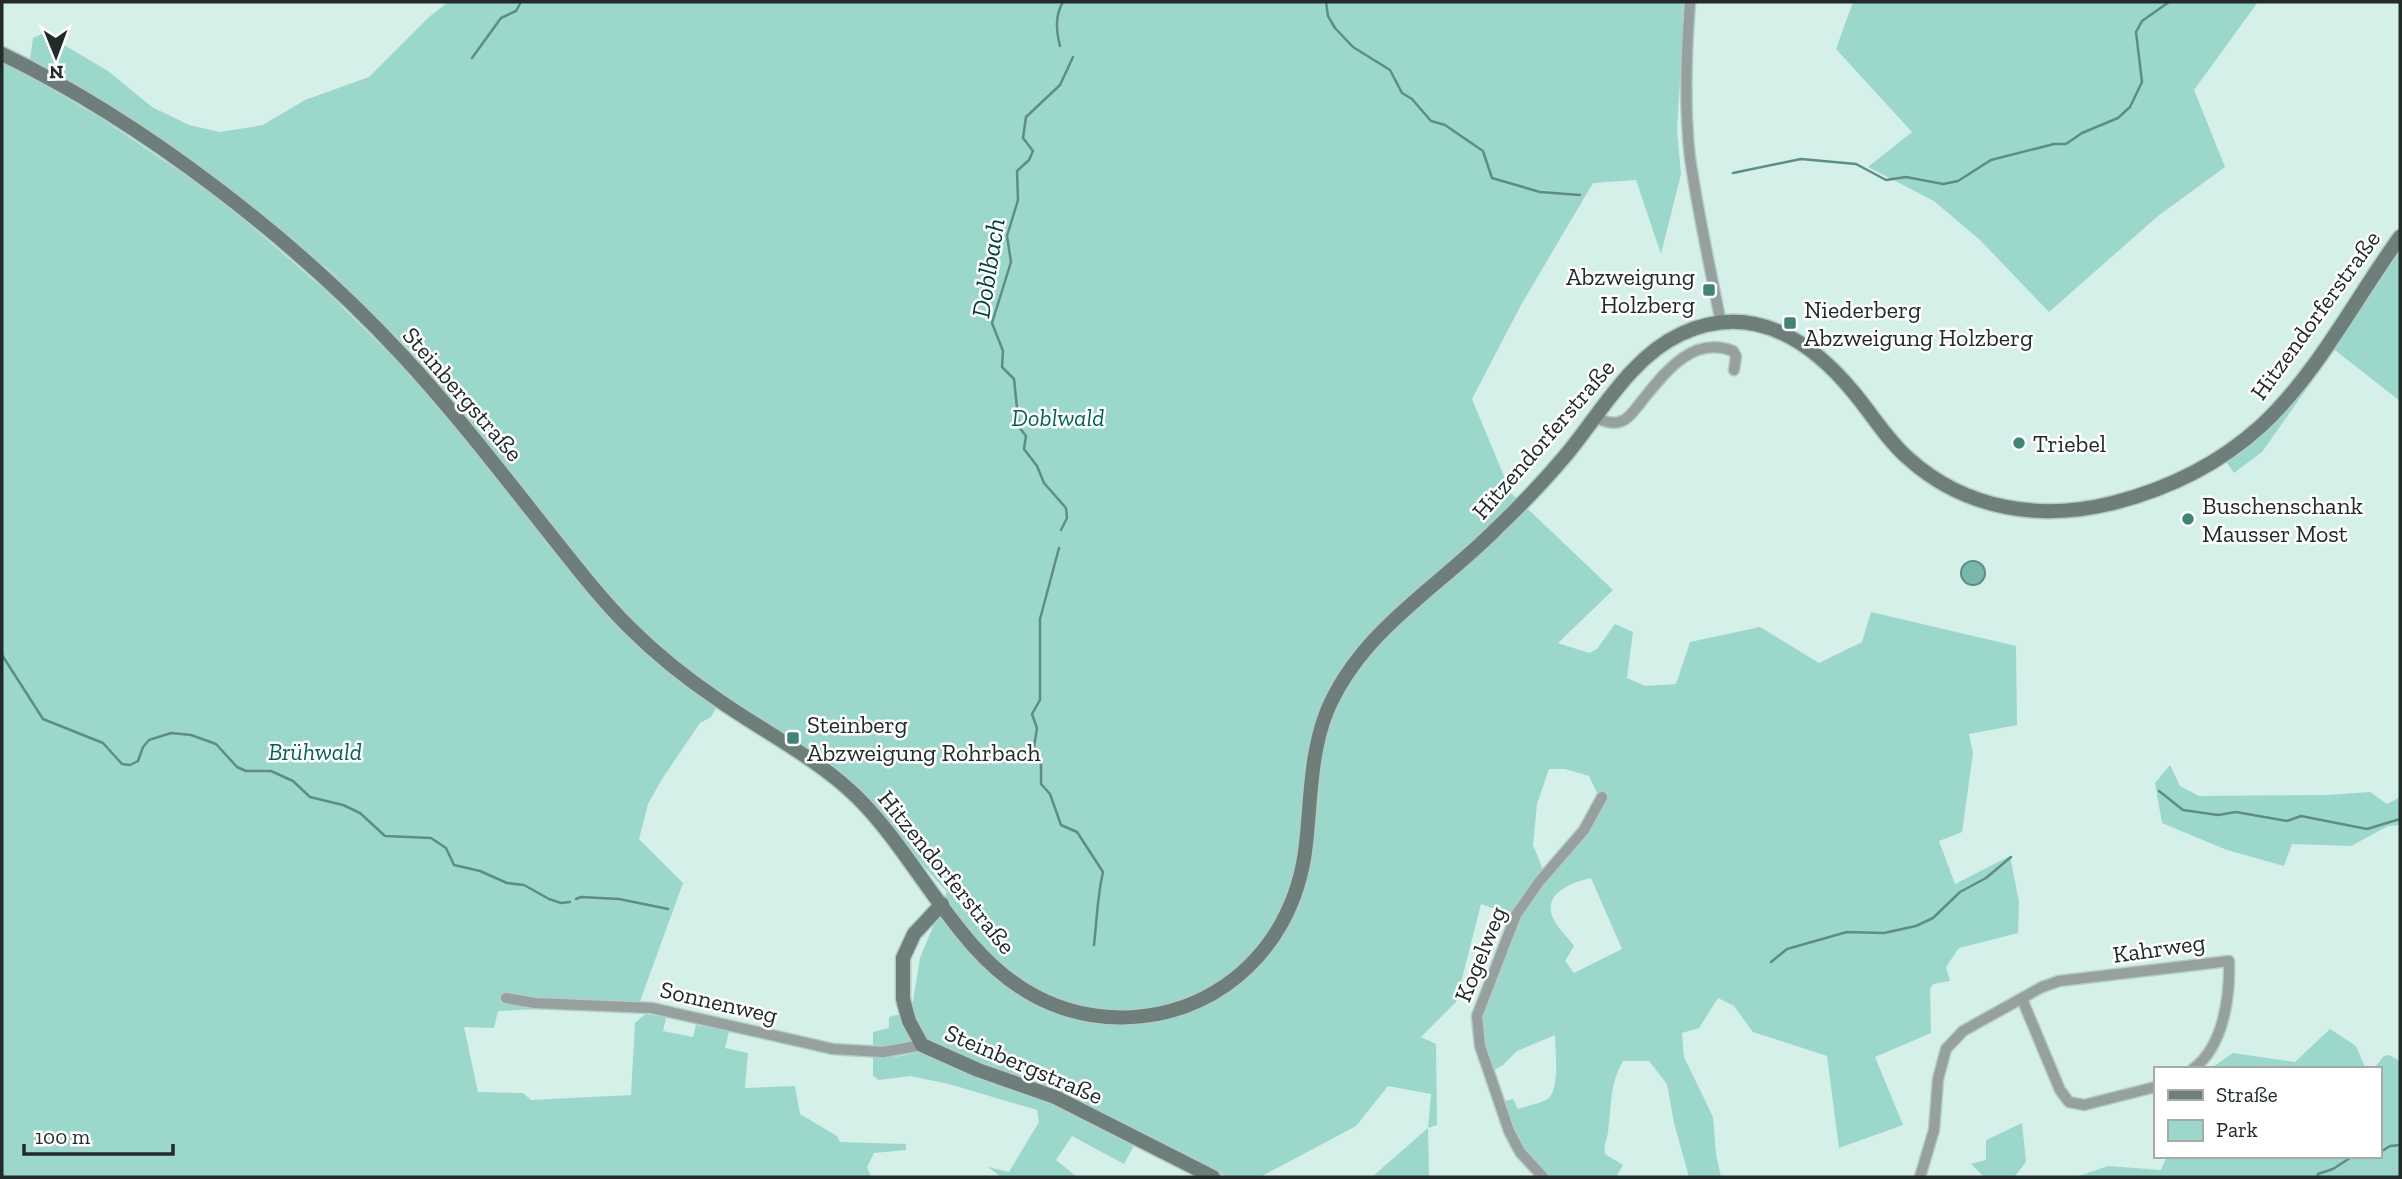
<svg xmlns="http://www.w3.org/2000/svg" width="2402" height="1179" font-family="'Zilla Slab',serif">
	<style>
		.green { fill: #9cd7cb; fill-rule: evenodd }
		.water { fill: #78b7ab; stroke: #5e8d84; stroke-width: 2 }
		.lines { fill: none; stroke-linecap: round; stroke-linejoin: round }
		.stream { stroke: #5e8d84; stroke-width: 2.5 }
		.street-casing { stroke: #b5ccc6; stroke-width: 13 }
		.secondary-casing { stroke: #b5ccc6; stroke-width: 17 }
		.street { stroke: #96a09e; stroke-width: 10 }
		.secondary { stroke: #6e7e7a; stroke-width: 14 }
		.poi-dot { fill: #408478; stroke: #fff; stroke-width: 2.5 }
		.labels { text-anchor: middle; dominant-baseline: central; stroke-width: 5; stroke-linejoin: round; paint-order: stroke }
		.poi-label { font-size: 24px; fill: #222b29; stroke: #fff; text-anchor: start }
		.street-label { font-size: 24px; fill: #222b29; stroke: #fff }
		.park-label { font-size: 24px; font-style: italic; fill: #076256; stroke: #fff }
		.water-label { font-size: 26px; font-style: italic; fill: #003e36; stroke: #fff }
	</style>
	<rect width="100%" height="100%" fill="#d5efe9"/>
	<g class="green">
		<path d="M448,2H1685L1677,130L1681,174L1661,254L1636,180L1593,183L1521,305L1472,399L1511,493L1613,590L1558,643L1589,653L1597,649L1615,624L1633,632L1627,678L1645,686L1676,684L1690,642L1760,627L1819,663L1862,642L1871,612L2016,646L2017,725L1969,734L1973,753L1962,832L1939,841L1955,884L2010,856L2019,902L2018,933L1959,948L1946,967L1950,981L1933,984L1930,989L1931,1033L1875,1057L1903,1125L1839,1148L1827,1056L1753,1032L1734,1006L1718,998L1699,1028L1682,1033L1684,1057L1713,1117L1716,1154L1721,1177H1689L1674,1123L1667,1084L1649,1061H1623C1609,1086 1612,1105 1608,1132C1607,1141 1603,1145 1605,1154L1623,1165L1616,1177H1547L1529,1160L1503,1109L1505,1101L1513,1099L1518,1109C1527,1106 1537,1104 1546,1100C1561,1092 1555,1050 1555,1035L1517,1051L1503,1065L1491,1072L1479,1025L1513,928L1608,793L1598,795L1589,776L1565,769H1549L1537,804L1533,845L1544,872L1512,915L1481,904L1456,1002L1421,1037L1436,1044L1437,1125L1428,1128L1429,1177H1372L1428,1128L1431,1094L1388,1086L1356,1126L1260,1177H1227L1055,1097L926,1042L914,1021L913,1001L920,958L947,892L855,790L812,752L734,704L668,658L611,599L411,351L328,269L224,189L104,104L30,59L33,38L44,33L108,71L152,107L189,125L220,132L263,125L305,100L369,77L429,17ZM1591,878L1622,949L1574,973L1565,961L1574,946C1568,937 1557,928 1553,918C1542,893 1573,882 1591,878Z"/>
		<polygon points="1853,2 2258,2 2194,90 2225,167 2158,216 2049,312 1980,240 1934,201 1868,167 1912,132 1836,49"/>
		<polygon points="2,60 102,119 219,198 325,290 417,381 595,599 646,654 716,708 711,717 700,723 662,779 648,804 639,839 683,883 639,1004 498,1011 494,1028 464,1027 478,1092 523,1093 531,1100 631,1095 635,1023 645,1014 666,1017 663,1031 693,1037 696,1025 729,1031 725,1048 748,1053 745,1088 795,1086 800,1114 837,1136 840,1142 906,1144 906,1150 874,1153 867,1167 871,1177 2,1177"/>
		<polygon points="2400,245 2400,401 2331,347"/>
		<polygon points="2313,372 2317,374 2262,452 2234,473 2225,460"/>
		<polygon points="2170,765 2180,786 2199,796 2328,795 2370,792 2387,804 2400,797 2400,825 2388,826 2351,846 2292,844 2284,866 2227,850 2162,823 2155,783"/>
		<polygon points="900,1014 911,1041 909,1046 873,1050 873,1032 889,1028 889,1017"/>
		<polygon points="2330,1029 2356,1046 2365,1067 2375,1067 2384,1056 2389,1055 2400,1061 2400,1177 2076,1177 2108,1166 2161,1170 2167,1156 2379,1156 2379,1069 2210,1069 2233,1053 2295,1062"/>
		<polygon points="925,1051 946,1064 1030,1092 1136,1142 1124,1164 1072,1136 1056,1160 1077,1177 1001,1177 988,1167 1009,1172 1039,1122 1037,1110 949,1084 910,1076 879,1080 873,1076 873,1057 895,1057"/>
		<polygon points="2022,1123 2026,1162 2014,1177 1984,1177 1971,1164 1986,1160 1986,1140"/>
	</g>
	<circle class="water" cx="1973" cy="573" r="12"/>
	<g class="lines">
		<g class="stream">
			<polyline points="1326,2 1328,16 1335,28 1353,47 1390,70 1402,93 1412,99 1431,121 1445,125 1483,151 1492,178 1540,192 1580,195"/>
			<path d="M1060,46C1056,31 1055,15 1063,2"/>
			<polyline points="472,58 501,18 516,11 521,2"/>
			<polyline points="1733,173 1801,159 1856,164 1886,180 1906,177 1943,184 1958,181 1991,160 2054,144 2066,144 2082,133 2118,118 2130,107 2142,82 2136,32 2142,21 2169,2"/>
			<polyline points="1061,530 1067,518 1066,508 1044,483 1037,466 1024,449 1026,436 1019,427 1014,379 1002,367 1003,351 992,323 1011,262 1007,236 1018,200 1017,171 1029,160 1033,151 1023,138 1026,117 1060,85 1073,57"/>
			<path d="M1059,548L1040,619V700L1032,714L1037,728L1034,747L1041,763V784L1050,794L1061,825L1077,832L1103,872C1097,898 1097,919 1094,945"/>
			<polyline points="2,655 43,719 103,743 122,764 130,765 138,761 143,747 149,740 171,733 191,735 216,744 237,767 246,771 271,771 293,781 310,797 343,805 360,813 385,836 431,838 446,848 454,865 480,871 507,883 524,885 549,899 561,903 570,902"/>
			<polyline points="2159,791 2183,810 2218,815 2236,812 2287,821 2301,816 2367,829 2400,819"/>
			<polyline points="576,899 581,897 619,899 668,909"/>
			<polyline points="1771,962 1787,949 1847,932 1884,933 1916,926 1933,918 1960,892 1986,878 2011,857"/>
			<polyline points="2379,1153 2390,1146 2400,1145"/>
			<polyline points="2317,1177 2318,1174 2333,1169 2353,1156"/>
		</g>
		<g class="street-casing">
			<g id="street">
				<path d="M1690,2C1686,54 1684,106 1690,158C1698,213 1710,268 1721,323"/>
				<path d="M1596,418C1604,421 1613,425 1622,421C1630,418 1636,408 1641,402C1664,374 1691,335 1733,351L1736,356L1734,370"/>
				<polyline points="506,998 535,1003 652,1008 833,1049 883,1052 922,1045"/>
				<polyline points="2022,999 2060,1090 2069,1102 2084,1105 2155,1087"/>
				<polyline points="1543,1177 1520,1152 1509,1131 1480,1046 1477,1016 1516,915 1539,882 1584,830 1602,797"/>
				<path d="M1920,1177L1934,1130L1938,1079L1946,1049L1963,1031L2042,987L2059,981L2229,961C2230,996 2224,1046 2193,1069"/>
			</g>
		</g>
		<g class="secondary-casing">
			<g id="secondary">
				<path d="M2,54C143,122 296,240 403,356C452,409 497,467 542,524C570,559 597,595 629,627C656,654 687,679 720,701C766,733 817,758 857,797C919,858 957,955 1035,996C1095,1028 1170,1024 1226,985C1273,952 1300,901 1306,844C1311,799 1310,754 1327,711C1338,685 1354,662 1373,641C1410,600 1458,568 1497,528C1521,505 1545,480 1566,455C1600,414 1631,357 1681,334C1752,301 1811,340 1855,394C1873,416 1888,441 1909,459C1966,510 2041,521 2113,503C2168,489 2219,464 2261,426C2318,373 2355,299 2400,237"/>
				<polyline points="942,904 914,934 903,958 903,999 909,1021 922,1045 978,1070 1055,1097 1213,1177"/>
			</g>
		</g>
		<use href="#street" class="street"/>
		<use href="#secondary" class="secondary"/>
	</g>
	<g class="poi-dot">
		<rect x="1702" y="283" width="14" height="14" rx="3.5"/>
		<rect x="1783" y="316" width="14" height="14" rx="3.5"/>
		<circle cx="2019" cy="443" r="7"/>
		<circle cx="2188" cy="519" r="7"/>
		<rect x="786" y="731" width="14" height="14" rx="3.5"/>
	</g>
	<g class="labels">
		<g class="poi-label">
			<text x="1695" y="276" text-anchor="end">Abzweigung<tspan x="1695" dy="28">Holzberg</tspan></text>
			<text x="1804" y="309">Niederberg<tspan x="1804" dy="28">Abzweigung Holzberg</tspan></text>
			<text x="2033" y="443">Triebel</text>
			<text x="2202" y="505">Buschenschank<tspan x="2202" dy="28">Mausser Most</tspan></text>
			<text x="807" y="724">Steinberg<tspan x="807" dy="28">Abzweigung Rohrbach</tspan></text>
		</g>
		<g class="street-label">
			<text transform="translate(2315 315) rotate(-54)">Hitzendorferstraße</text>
			<text transform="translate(463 394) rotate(49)">Steinbergstraße</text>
			<text transform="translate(1543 439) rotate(-49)">Hitzendorferstraße</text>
			<text transform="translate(947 872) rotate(51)">Hitzendorferstraße</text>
			<text transform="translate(2159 948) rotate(-8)">Kahrweg</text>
			<text transform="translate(1480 954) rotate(-68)">Kogelweg</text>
			<text transform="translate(719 1002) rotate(13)">Sonnenweg</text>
			<text transform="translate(1024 1064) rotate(23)">Steinbergstraße</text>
		</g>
		<g class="park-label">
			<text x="1058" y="417">Doblwald</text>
			<text x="315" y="751">Brühwald</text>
		</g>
		<g class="water-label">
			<text transform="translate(988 268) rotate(-81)">Doblbach</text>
		</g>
	</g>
	<rect width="2402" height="1179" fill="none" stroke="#222b29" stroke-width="7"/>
	<rect x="2154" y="1067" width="228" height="91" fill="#ffffff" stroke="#a7aaa9" stroke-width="2"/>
	<rect x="2168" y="1090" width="35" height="10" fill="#6e7e7a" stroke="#a7aaa9" stroke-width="2"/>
	<text x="2216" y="1102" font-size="21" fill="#222b29">Straße</text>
	<rect x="2168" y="1120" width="35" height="21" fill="#9cd7cb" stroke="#a7aaa9" stroke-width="2"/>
	<text x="2216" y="1137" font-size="21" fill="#222b29">Park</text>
	<g transform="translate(56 56) rotate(179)" stroke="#ffffff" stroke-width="5" paint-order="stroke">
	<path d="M0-5L12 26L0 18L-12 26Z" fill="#222b29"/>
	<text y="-10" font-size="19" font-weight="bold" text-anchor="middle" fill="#222b29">N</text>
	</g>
	<path d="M24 1144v10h149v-10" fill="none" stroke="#222b29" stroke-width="3.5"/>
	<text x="35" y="1144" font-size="21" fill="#222b29" stroke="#ffffff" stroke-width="5" paint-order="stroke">100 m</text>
</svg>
